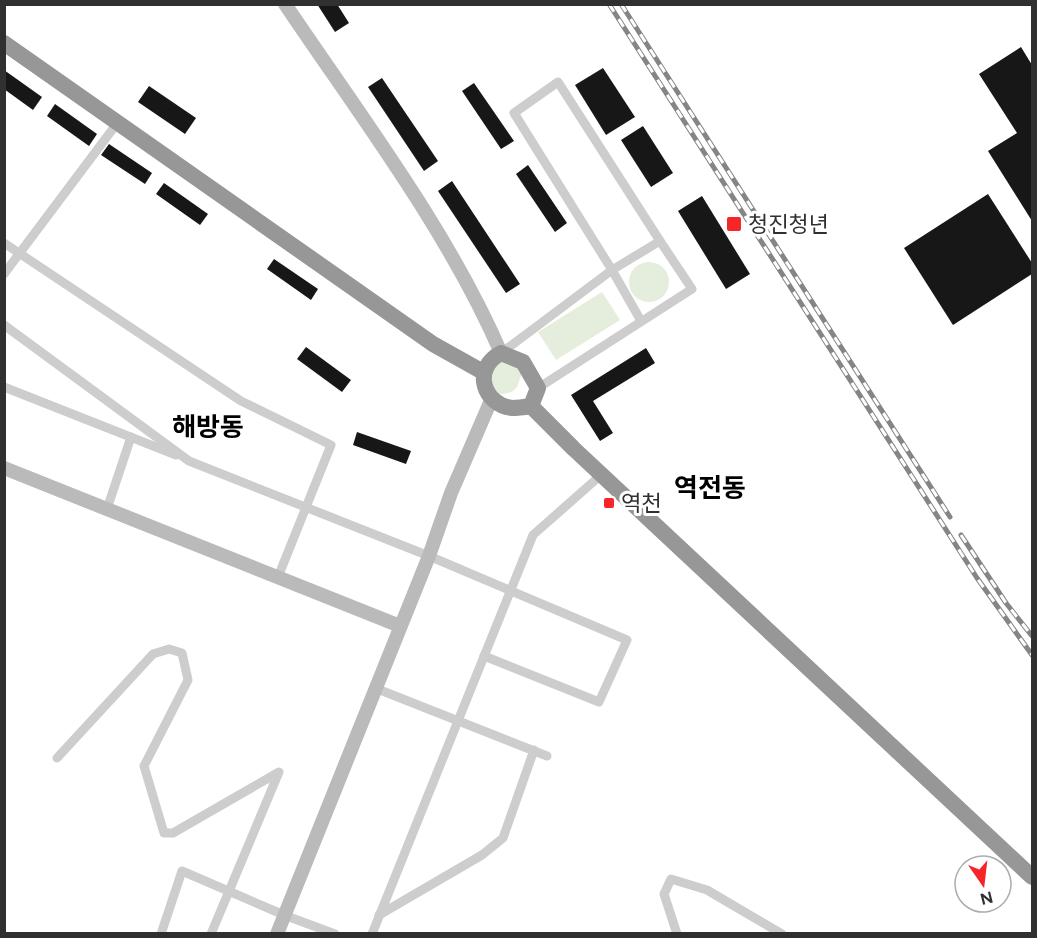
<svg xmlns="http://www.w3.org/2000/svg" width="1037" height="938" font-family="Figtree,'Noto Sans KR',sans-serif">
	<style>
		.green { fill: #e5eedd }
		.building { fill: #171717 }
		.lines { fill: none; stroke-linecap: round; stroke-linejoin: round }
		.street { stroke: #cdcdcd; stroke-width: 9 }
		.secondary { stroke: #bababa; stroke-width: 14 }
		.highway { stroke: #979797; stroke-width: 16 }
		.rail-casing { stroke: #858585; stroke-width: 5 }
		.rail { stroke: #fff; stroke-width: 3; stroke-dasharray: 9; stroke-linecap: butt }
		.poi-dot { fill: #f52529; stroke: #fff; stroke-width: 2 }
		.labels { text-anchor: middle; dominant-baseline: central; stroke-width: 6; stroke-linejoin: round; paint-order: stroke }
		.poi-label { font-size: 22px; fill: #303030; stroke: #fff; text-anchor: start }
		.quarter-label { font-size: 26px; font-weight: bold; fill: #000; stroke: #fff }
	</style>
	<rect width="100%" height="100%" fill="#fff"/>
	<g class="green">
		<circle cx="649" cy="282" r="20"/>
		<polygon points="602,292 620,320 556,360 538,332"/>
		<polygon points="507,355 522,373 517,387 512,392 497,395 481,370"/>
	</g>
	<g class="building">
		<polygon points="317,4 337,4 349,23 335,32"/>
		<polygon points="1021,47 1032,65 1032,221 988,151 1017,133 979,74"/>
		<polygon points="603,68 635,117 606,135 575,85"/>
		<polygon points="4,70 42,97 33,110 4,89"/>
		<polygon points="382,78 438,161 424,171 368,87"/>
		<polygon points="474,83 514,141 501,149 462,91"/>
		<polygon points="149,86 196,118 185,134 138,102"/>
		<polygon points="55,104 97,134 89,146 47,116"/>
		<polygon points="643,126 673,173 651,187 621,140"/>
		<polygon points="109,144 152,173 145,184 101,155"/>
		<polygon points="528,165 567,223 555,232 516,174"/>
		<polygon points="452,181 520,284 506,293 438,191"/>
		<polygon points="164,183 208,214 200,225 156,194"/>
		<polygon points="988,194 1032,263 1032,274 953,325 904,248"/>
		<polygon points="702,196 750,274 726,289 678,211"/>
		<polygon points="274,259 318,289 311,300 267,269"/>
		<polygon points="306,347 351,380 342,392 297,359"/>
		<polygon points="646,348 655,363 593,401 613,433 600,441 571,395"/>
		<polygon points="357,432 411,451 406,464 353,445"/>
	</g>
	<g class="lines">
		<g class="street">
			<polyline points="4,243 241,401 331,445 278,577"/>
			<polyline points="4,274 118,122"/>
			<polyline points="641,321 612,270 514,113 558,82 660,241"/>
			<polyline points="4,325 189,461 429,556 627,640 599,702 484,656"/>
			<polyline points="501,353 612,270 660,241 692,289 538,388"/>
			<polyline points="4,387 176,455"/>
			<polyline points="107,509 131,437"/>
			<polyline points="375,688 547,756"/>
			<polyline points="57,758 153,654 169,649 182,653 188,680 144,766 164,833 173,833 279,772 211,934"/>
			<polyline points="379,915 482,855 503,838 534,750"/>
			<polyline points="161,934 182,871 284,915 335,934"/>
			<polyline points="372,934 533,535 601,475"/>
			<polyline points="677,934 664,894 671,879 707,890 782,934"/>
		</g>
		<g class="secondary">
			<path d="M285,4C359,114 449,232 501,353"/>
			<polyline points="4,468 400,626"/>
			<polyline points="277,934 429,556 451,493 492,398"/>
		</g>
		<g class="highway">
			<polyline points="4,43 433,344 483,372"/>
			<path d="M501,353L523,362L538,388L531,406C525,407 518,408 512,408C484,405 471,369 501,353Z"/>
			<polyline points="531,406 574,449 1032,877"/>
		</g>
		<g class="rail-casing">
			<g id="rail">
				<polyline points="609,4 977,578 1032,655"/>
				<polyline points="621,4 950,517"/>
				<polyline points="961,535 1006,603 1032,636"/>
			</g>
		</g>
		<use href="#rail" class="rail"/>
	</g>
	<g class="poi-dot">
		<rect x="726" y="216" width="16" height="16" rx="3"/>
		<rect x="603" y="497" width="12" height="12" rx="3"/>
	</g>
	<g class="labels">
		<g class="poi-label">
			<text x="748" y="224">청진청년</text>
			<text x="621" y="503">역천</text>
		</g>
		<g class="quarter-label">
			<text x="208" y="427">해방동</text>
			<text x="710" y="488">역전동</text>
		</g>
	</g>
	<rect width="1037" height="938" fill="none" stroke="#303030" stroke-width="12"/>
	<g transform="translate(983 884) rotate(166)"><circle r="28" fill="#ffffff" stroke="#acacac" stroke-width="1.5"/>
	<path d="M0-4.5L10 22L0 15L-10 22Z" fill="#f52529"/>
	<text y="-9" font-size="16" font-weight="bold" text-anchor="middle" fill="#303030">N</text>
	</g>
</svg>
